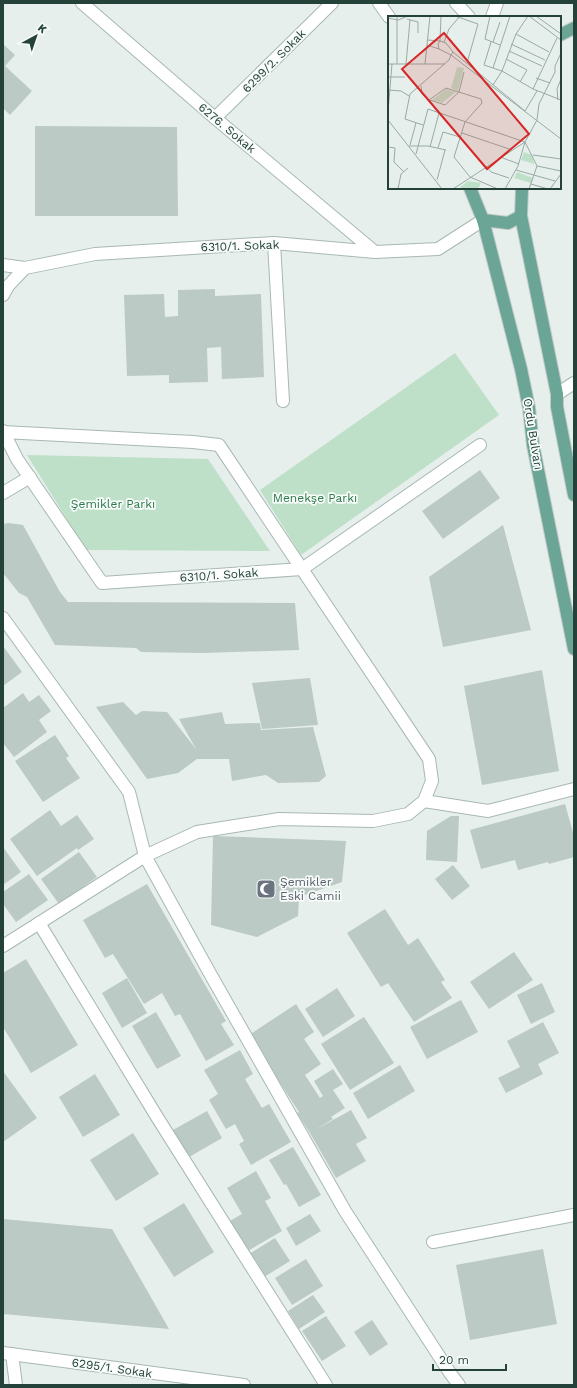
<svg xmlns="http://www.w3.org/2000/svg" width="577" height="1388" font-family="'Work Sans',sans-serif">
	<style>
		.green { fill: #bfe0c8 }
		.building { fill: #bbcac4 }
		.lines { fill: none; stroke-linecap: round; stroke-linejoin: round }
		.minor-casing { stroke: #a8b8b2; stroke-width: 14 }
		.major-casing { stroke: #c2cac8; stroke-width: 14 }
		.minor { stroke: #fff; stroke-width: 12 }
		.major { stroke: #6aa596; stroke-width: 12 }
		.labels { text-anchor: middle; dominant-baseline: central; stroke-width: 3.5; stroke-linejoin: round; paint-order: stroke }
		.street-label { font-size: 12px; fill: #24423a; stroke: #f7fbf9 }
		.park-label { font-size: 12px; fill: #2d7a4b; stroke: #f7fbf9 }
		.worship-label { font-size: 12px; fill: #5b616d; stroke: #f7fbf9; text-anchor: start }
		.inset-road { fill: none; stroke: #98aaa4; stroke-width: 1 }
		.view { fill: #d62828; fill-opacity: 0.15; stroke: #d62828; stroke-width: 2 }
		.inset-edge { fill: none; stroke: #24423a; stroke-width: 2 }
	</style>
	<rect width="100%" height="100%" fill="#e6efeb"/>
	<g class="green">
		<polygon points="455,353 499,415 301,555 260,490"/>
		<polygon points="27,455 208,459 270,551 86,550"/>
	</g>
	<g class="building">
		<polygon points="3,44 15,55 5,66 32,91 10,115 3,108"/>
		<polygon points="35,126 177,127 178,216 35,216"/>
		<polygon points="215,289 215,296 261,294 264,377 222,379 221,347 207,348 208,382 169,383 169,375 127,376 124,295 164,294 165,317 178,316 178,290"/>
		<polygon points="480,470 500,498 443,539 422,511"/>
		<polygon points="9,523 23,525 60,592 68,602 295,603 299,650 203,653 141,652 136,648 55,645 27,597 19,593 3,573 3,524"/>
		<polygon points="503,525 531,630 443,647 429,577"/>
		<polygon points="3,646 22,672 3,686"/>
		<polygon points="542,670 559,771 482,785 464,686"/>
		<polygon points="310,678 318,725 262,729 252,683"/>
		<polygon points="23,693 29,702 39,695 51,711 39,720 47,732 14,757 3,743 3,708"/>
		<polygon points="123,702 136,715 142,711 167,712 196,749 179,719 222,712 225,724 260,723 261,730 313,727 326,776 319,782 278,783 266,775 232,781 229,759 197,759 178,773 147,779 96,707"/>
		<polygon points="55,735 69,756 66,758 80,778 43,802 15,761"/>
		<polygon points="565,804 574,836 574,857 549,864 548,862 518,870 515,860 481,869 470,830"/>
		<polygon points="50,810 61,826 77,815 94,839 78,850 77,848 37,876 10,839"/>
		<polygon points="451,816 459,816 457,862 426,860 427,831"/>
		<polygon points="213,836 346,841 342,882 299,897 298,916 257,937 211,925"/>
		<polygon points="3,847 21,872 3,885"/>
		<polygon points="79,852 97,877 59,904 41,879"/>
		<polygon points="453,865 470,886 452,900 435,879"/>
		<polygon points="29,874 48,900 16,922 3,904 3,892"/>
		<polygon points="147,884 226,1021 221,1024 234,1045 206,1061 180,1014 175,1016 162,993 144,1004 113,954 105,958 83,920"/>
		<polygon points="385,909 408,945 418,938 445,980 441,982 452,998 414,1022 388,983 381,987 347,933"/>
		<polygon points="514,952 533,980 489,1009 470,982"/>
		<polygon points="26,959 78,1045 31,1073 3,1027 3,973"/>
		<polygon points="127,978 147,1013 122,1028 102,993"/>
		<polygon points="542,983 555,1012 531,1024 517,995"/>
		<polygon points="337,988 355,1016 323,1037 305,1009"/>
		<polygon points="461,1000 478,1032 427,1059 410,1027"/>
		<polygon points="296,1004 314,1032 304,1039 321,1064 305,1075 320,1098 323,1096 314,1081 333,1069 343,1084 333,1090 345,1108 331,1117 333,1119 315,1130 351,1110 367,1138 356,1144 366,1161 336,1178 310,1133 297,1113 299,1112 249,1035"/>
		<polygon points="156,1012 181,1056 157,1069 132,1026"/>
		<polygon points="364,1017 394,1063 350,1090 321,1044"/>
		<polygon points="543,1022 559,1053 538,1064 543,1074 506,1093 498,1078 520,1067 507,1041"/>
		<polygon points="240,1050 253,1074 245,1079 262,1108 269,1104 291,1142 251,1165 239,1144 244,1141 235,1124 226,1129 209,1100 218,1094 204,1070"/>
		<polygon points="400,1065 415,1091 368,1119 353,1093"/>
		<polygon points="3,1071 37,1118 3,1142"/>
		<polygon points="95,1074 120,1115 83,1137 59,1097"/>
		<polygon points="207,1111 222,1138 189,1157 173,1130"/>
		<polygon points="133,1133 159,1174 116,1201 90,1160"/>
		<polygon points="293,1147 321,1195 299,1207 286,1184 284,1185 269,1160"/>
		<polygon points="256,1171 271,1198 265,1201 282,1231 246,1252 228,1222 242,1214 227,1188"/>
		<polygon points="184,1203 214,1252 174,1277 143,1228"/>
		<polygon points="310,1214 321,1231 296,1246 286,1228"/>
		<polygon points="3,1219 112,1229 169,1329 3,1314"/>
		<polygon points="275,1238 290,1261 264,1277 249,1254"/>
		<polygon points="543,1249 557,1324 470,1340 456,1265"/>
		<polygon points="306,1259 323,1286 292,1305 275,1278"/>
		<polygon points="313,1295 325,1312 299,1329 288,1311"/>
		<polygon points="326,1316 346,1346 322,1361 302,1331"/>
		<polygon points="372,1320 388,1344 370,1356 354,1332"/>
	</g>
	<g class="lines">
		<g class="minor-casing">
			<g id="minor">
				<polyline points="82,3 215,118 375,252"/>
				<polyline points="379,3 389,17"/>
				<polyline points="456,3 469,17"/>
				<polyline points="492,17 497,3"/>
				<polyline points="215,118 332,3"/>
				<polyline points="274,243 283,401"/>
				<polyline points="3,265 25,268"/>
				<polyline points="3,295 8,286 25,268 95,254 274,243 375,252 438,249 483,220"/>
				<polyline points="557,394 574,383"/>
				<polyline points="3,431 17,459 102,583 302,569 480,445"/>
				<polyline points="3,493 30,477"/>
				<polyline points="3,618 129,792 145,856 208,970 345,1211 450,1373 459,1385"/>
				<polyline points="424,801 488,811 574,789"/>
				<polyline points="39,923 157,1117 326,1385"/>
				<polyline points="3,946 145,856 197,832 279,819 373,821 408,814 424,801 432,781 429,759 219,445 193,442 3,432"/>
				<polyline points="433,1242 574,1215"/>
				<polyline points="3,1353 244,1385"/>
				<polyline points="12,1354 16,1385"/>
			</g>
		</g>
		<g class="major-casing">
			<g id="major">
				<polyline points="560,35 574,28"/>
				<polyline points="470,188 483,220 508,223 521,216"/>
				<polyline points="522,188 521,216 557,394 557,407 574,495"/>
				<polyline points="483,220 521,369 529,408 533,445 574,649"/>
			</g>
		</g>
		<use href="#minor" class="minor"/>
		<use href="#major" class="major"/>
	</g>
	<defs>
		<g id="mosque-square" transform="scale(1)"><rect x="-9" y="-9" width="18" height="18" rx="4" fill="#6b7280" stroke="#f7fbf9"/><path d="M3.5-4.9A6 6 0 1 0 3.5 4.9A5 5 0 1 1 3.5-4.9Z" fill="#fff"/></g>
	</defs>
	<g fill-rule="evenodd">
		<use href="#mosque-square" x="266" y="889"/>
	</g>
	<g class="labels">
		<g class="street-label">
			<text transform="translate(274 61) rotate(-45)">6299/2. Sokak</text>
			<text transform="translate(227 128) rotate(40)">6276. Sokak</text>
			<text transform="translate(240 246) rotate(-2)">6310/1. Sokak</text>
			<text transform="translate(533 434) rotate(81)">Ordu Bulvarı</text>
			<text transform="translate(219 575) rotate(-4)">6310/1. Sokak</text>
			<text transform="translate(112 1368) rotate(8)">6295/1. Sokak</text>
		</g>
		<g class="park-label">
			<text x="315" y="498">Menekşe Parkı</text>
			<text x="113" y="504">Şemikler Parkı</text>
		</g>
		<g class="worship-label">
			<text x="280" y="882">Şemikler<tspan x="280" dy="14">Eski Camii</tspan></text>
		</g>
	</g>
	<g transform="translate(388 16)">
		<rect width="173" height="173" fill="#e6efeb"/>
		<path d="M69,51L76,52L70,75L63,72ZM58,73L68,76L54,87L44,84ZM136,136L144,139L146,148L133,144ZM129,156L145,162L143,167L126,162ZM80,165L93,167L90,173H74L72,171Z" fill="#bfe0c8"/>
		<path class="inset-road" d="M67,0L90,8L79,47M102,0L97,23L112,29M141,0L173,24M148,0L173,18M0,2L10,4L20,0M19,3L30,6V17M128,18L161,36M40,24L52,25L53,0M56,26L61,13L72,0M103,26L96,49L114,55L145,73L173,84M105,26L112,6M123,28L157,44M39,29L51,33M121,35L154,50M65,36L63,39L51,33L50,28L52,25L58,27L65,36L137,95M63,39L173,123M118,43L139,54L132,66M0,48H57M9,48V0M18,48L22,4M37,48L42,0M105,52L122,0M0,61H17M148,62L162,67M105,69L114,55L128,18L140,0M33,70L34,78L39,83L57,89L71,76L76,56M145,73L169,22M0,74L13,75L21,80M41,84L58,72L93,83L94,87L77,106L66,141L82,161L110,173M170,84L169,73L173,63M137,95L149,75M0,96L4,48M0,104L54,173M35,109L17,103L22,78L61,44L63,39M74,117L124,134M137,126L149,150L141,173M22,129L28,107M21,130H40L58,134M0,131L7,132L6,146L16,156M42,131L51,97M50,132L55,116L72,121M28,138L40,93L137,126M145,139L173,143M112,141L131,148M98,150L103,156L121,162M149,150L173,155M128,154L167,165M49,164L57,134M143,168L160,173M10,173L13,158L20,152M65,173L137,126M117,173L130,150L137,126L149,104L151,88L167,56V50L173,37M162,173L173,158"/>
		<path class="view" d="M56,17L141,118L99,153L14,53Z"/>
		<rect width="173" height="173" class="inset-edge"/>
	</g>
	<rect width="577" height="1388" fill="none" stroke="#24423a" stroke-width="8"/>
	<g transform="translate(36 36) rotate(40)" stroke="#f7fbf9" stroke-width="3" paint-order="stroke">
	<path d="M0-3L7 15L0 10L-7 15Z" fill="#24423a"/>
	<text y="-6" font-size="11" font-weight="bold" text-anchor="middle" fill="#24423a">K</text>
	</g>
	<path d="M433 1364v6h73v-6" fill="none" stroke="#24423a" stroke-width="2"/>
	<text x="439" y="1364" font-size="12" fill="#24423a" stroke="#f7fbf9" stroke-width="3" paint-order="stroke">20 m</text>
</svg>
